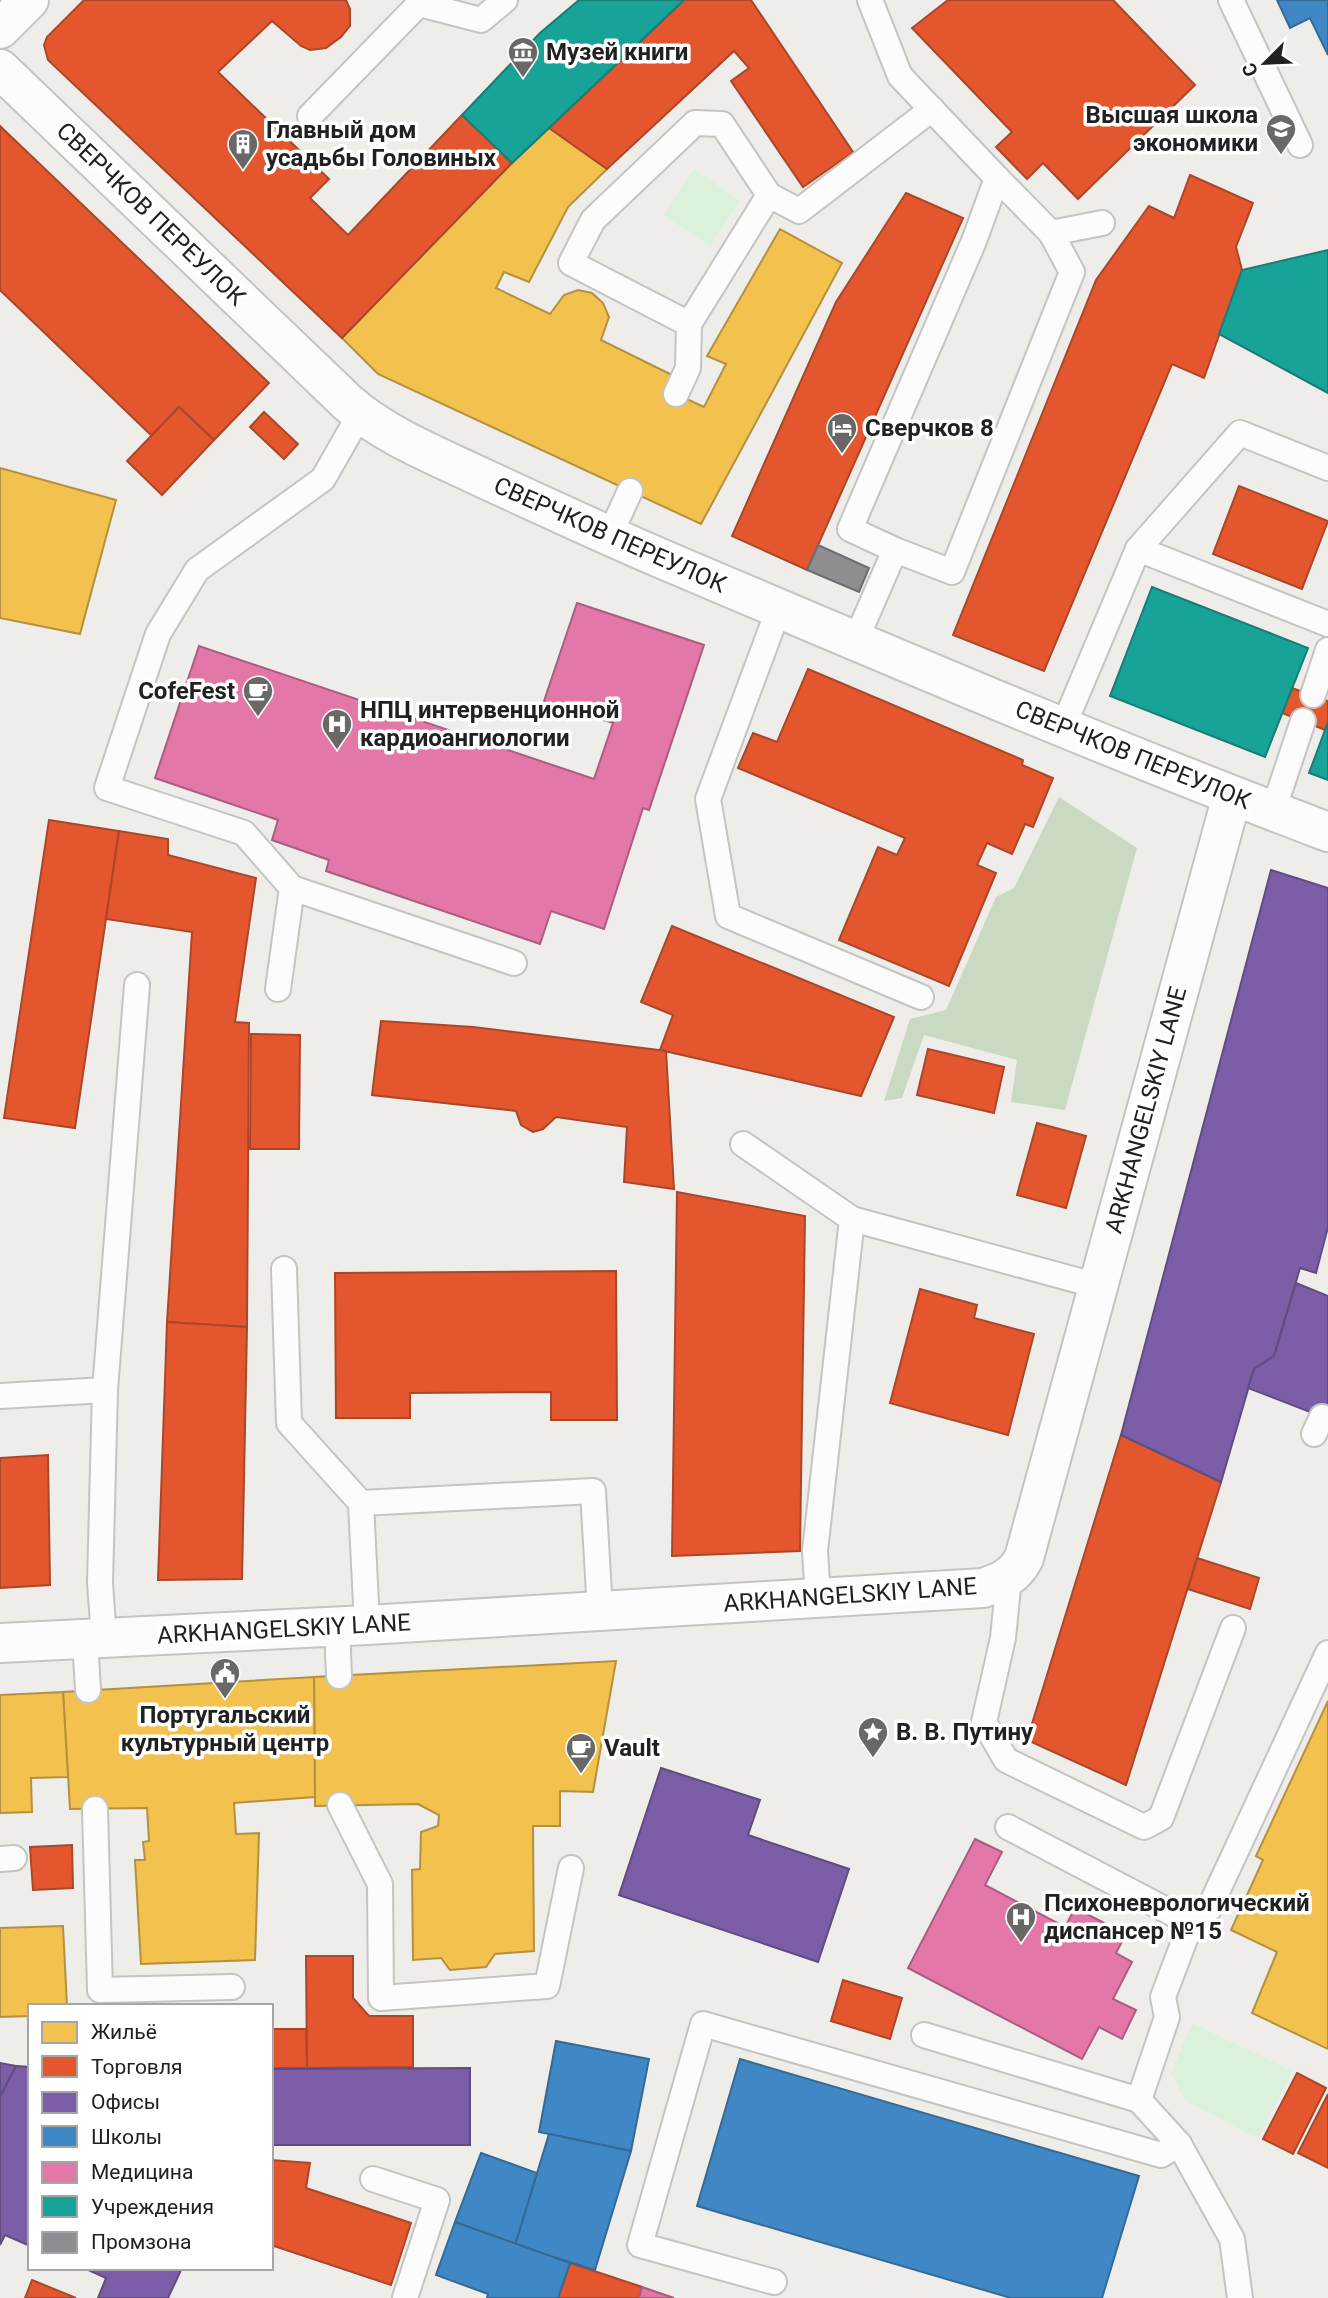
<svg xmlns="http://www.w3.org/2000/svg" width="1328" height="2298" font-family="Roboto,sans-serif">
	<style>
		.forest { fill: #cadac2 }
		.park { fill: #dbf1dc }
		.homes { fill: #f2c14e; stroke: #b39140; stroke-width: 2 }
		.shops { fill: #e4572e; stroke: #aa472a; stroke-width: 2 }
		.offices { fill: #7b5ea7; stroke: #604c7f; stroke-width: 2 }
		.schools { fill: #3f88c5; stroke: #366994; stroke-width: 2 }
		.health { fill: #e377a8; stroke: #a95d80; stroke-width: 2 }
		.public { fill: #17a398; stroke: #1a7c74; stroke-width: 2 }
		.industry { fill: #8d8d92; stroke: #6d6d70; stroke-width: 2 }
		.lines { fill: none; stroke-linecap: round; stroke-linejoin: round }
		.lane-casing { stroke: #c4c4c2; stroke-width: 28 }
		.street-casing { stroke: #c4c4c2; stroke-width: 42 }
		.lane { stroke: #fcfcfc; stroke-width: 24 }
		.street { stroke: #fcfcfc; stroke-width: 38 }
		.labels { text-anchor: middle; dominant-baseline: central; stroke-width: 7; stroke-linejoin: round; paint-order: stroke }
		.poi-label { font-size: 24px; font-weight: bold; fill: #212121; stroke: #fff; text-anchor: start }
		.street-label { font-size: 24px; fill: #212121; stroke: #fff }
	</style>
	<rect width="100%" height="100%" fill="#eeedea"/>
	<polygon class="forest" points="1059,797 1137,848 1065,1110 1011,1102 1017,1060 924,1035 902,1098 884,1101 910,1019 946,1010 996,897 1014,888"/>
	<g class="park">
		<polygon points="694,169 740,201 710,246 663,215"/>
		<polygon points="1192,2023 1292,2071 1258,2139 1185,2100 1171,2073"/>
	</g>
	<g class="homes">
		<polygon points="549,128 607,169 568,207 529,282 504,272 496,288 550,314 564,295 578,290 592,293 603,303 609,317 601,340 674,376 676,394 704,407 726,364 707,356 780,229 842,263 701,524 378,374 342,338 512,163"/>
		<polygon points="0,468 116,500 80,634 0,618"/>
		<polygon points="616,1661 593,1792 560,1791 560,1826 533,1826 534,1951 495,1954 486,1967 450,1970 441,1958 413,1960 412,1870 420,1869 421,1832 438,1826 439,1815 418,1804 315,1806 314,1677"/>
		<polygon points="314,1677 315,1797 234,1803 236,1834 259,1833 255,1960 141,1964 135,1860 145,1860 143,1842 149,1841 147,1808 70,1809 63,1692"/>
		<polygon points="63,1692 68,1777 31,1778 32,1812 0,1813 0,1695"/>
		<polygon points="1328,1701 1328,2049 1252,2013 1277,1952 1231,1930 1263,1860 1256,1856"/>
		<polygon points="63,1926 67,2006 30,2006 30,2016 0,2017 0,1928"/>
	</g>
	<g class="shops">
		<polygon points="84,0 346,0 350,9 350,26 341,37 326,48 310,50 301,46 272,21 218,72 329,179 310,198 348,235 462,115 512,163 342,338 48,60 44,45 47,37"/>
		<polygon points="684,0 751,0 853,152 803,187 731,81 749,68 734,51 607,169 549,128"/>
		<polygon points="948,0 1113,0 1195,85 1078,199 1043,163 1027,179 996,147 1012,132 912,28"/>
		<polygon points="0,126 269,383 214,440 179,407 152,436 0,290"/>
		<polygon points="1190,175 1253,203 1236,247 1242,270 1204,378 1172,364 1044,671 953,635 1096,280 1149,206 1174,218"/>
		<polygon points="906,193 963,218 807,570 732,536 836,302"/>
		<polygon points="179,407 214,440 162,495 127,461"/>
		<polygon points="264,412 298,444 284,459 250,427"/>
		<polygon points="1239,486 1328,521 1302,589 1213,554"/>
		<polygon points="808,669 1023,760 1022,765 1053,778 1033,827 1025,824 1012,854 987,843 977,865 996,873 949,986 839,940 878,847 897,855 905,838 738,768 753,733 777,742"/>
		<polygon points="1292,688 1328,701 1328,722 1325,730 1282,713"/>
		<polygon points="49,820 119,831 75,1128 4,1118"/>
		<polygon points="119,831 168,839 168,855 256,878 235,1022 249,1023 247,1327 167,1322 192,932 106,919"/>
		<polygon points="672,926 894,1017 861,1096 660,1050 673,1015 641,1002"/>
		<polygon points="381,1021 473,1027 666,1051 674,1189 624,1182 627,1127 556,1117 543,1129 533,1132 521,1125 516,1111 372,1095"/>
		<polygon points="251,1034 300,1035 299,1149 250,1149"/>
		<polygon points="928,1049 1004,1067 994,1113 917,1095"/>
		<polygon points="1037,1123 1086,1136 1066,1208 1017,1195"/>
		<polygon points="677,1192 805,1216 800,1551 672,1556"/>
		<polygon points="616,1271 617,1420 551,1420 551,1392 410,1393 410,1418 336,1418 335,1273"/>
		<polygon points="920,1289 977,1305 974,1318 1034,1334 1008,1435 890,1403"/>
		<polygon points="167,1322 247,1327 242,1579 158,1580"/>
		<polygon points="1121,1435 1221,1482 1126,1785 1027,1740"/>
		<polygon points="48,1455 50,1585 0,1588 0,1458"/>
		<polygon points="1197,1558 1259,1578 1250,1609 1188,1589"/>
		<polygon points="72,1845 73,1888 33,1890 30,1847"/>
		<polygon points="306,1956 353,1956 353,1998 369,2016 413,2016 413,2067 307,2068"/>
		<polygon points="843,1980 902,1998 890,2039 831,2021"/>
		<polygon points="271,2029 306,2029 307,2068 271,2068"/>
		<polygon points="1297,2073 1326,2088 1293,2154 1263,2139"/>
		<polygon points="1328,2094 1328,2168 1298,2153"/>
		<polygon points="271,2160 310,2163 306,2188 411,2223 391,2285 271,2245"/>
		<polygon points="570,2263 642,2287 639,2298 558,2298"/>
		<polygon points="32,2280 76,2298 25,2298"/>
	</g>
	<g class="offices">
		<polygon points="1271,870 1328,888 1328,1227 1316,1273 1300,1268 1274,1356 1254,1369 1221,1482 1121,1435"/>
		<polygon points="1296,1283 1328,1296 1328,1419 1248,1388 1254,1369 1274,1356"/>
		<polygon points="661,1768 760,1800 748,1835 849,1869 818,1962 619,1895"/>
		<polygon points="0,2063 16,2066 0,2097"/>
		<polygon points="16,2066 30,2067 30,2246 5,2235 0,2245 0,2097"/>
		<polygon points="470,2068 470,2145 271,2145 271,2069"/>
		<polygon points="84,2268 182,2268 168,2298 98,2298 106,2278"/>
	</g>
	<g class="schools">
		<polygon points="1277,0 1328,0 1328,55 1310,18 1290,28"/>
		<polygon points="556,2041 649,2059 631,2151 539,2132"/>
		<polygon points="740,2059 1139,2176 1102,2298 1011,2298 697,2206"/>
		<polygon points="549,2134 631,2151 595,2270 515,2245"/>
		<polygon points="481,2153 537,2173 515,2245 455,2222"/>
		<polygon points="455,2222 570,2263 558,2298 487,2298 488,2294 436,2275"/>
	</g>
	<g class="health">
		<polygon points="577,603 704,645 649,810 643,808 604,929 551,911 540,944 326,871 329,860 272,840 278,820 155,778 199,646 594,779 613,723 544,701"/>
		<polygon points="975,1839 1002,1852 985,1885 1065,1927 1075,1908 1126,1934 1116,1953 1132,1962 1113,1999 1136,2010 1122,2039 1099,2027 1082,2059 908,1968"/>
		<polygon points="642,2287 674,2298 639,2298"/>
	</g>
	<g class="public">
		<polygon points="579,0 684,0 512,163 462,115 540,33"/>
		<polygon points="1328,250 1328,393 1219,334 1242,270"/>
		<polygon points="1152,587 1308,648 1265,757 1110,696"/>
		<polygon points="1328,722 1328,780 1309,773"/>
	</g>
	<polygon class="industry" points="818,545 869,568 859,592 807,570"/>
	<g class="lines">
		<g class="lane-casing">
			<g id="lane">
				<polyline points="1231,0 1300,145"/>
				<polyline points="310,116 419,4 481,20 505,0"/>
				<polyline points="997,178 1051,233 1102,223"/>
				<polyline points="689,324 571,263 593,220 695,123 722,124 769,195 799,211 932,109"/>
				<polyline points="676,394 688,368 689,324 769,195"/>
				<polyline points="360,414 323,479 197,570 158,634 107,788 244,833 292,888 514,963"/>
				<polyline points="609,537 630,491"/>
				<polyline points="1138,549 1240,433 1328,468"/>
				<polyline points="895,550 952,572 1072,272 1051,233"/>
				<polyline points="779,608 708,799 728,916 921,997"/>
				<polyline points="855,642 895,550 850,529 974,241 997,178 900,76 870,0"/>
				<polyline points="1313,695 1328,650"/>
				<polyline points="1063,727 1138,549 1328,624"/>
				<polyline points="1273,811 1303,721"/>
				<polyline points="278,989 292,888"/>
				<polyline points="743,1144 852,1219 1098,1286"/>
				<polyline points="284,1269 289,1423 361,1503 367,1625"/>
				<polyline points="0,1396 105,1390"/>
				<polyline points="1314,1434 1322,1417"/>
				<polyline points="361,1503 593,1491 600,1611"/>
				<polyline points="1009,1577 1003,1638 984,1722 1006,1760 1144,1827 1161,1818 1233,1628"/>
				<polyline points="818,1597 815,1551 852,1219"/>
				<polyline points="337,1626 339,1676"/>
				<polyline points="104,1638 100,1583 105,1390 137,985"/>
				<polyline points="85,1640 88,1690"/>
				<polyline points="340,1805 380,1884 381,1998 547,1986 571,1868"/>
				<polyline points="95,1809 100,1990 232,1987"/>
				<polyline points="1008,1827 1191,1923"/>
				<polyline points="0,1859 14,1858"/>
				<polyline points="924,2035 1139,2100"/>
				<polyline points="373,2179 437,2200 405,2298"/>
				<polyline points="774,2282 640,2245 703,2024 1161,2155 1179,2144"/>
				<polyline points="1240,2298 1232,2239 1179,2144 1139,2100 1167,2017 1163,1997 1191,1923 1209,1909 1328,1653"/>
			</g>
		</g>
		<g class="street-casing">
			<g id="street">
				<polyline points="0,29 29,0"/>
				<path d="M0,69L347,402C385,436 437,456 483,478C546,507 610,537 674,564C891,656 1108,749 1328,832"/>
				<path d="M0,1643L367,1625L983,1588C1001,1582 1015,1576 1024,1558L1232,796"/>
			</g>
		</g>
		<use href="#lane" class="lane"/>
		<use href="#street" class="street"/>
	</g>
	<defs>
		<g id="museum-pin" transform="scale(1.575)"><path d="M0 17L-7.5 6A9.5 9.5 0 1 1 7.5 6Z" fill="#696867" stroke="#fff"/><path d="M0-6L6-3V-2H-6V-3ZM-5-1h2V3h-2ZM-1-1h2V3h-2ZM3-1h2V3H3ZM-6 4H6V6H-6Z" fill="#fff"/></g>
		<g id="university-pin" transform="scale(1.575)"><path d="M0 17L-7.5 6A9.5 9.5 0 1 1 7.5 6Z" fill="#696867" stroke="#fff"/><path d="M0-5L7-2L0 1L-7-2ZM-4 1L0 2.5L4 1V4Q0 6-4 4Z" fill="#fff"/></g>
		<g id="building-pin" transform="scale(1.575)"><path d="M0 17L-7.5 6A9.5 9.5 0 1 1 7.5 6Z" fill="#696867" stroke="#fff"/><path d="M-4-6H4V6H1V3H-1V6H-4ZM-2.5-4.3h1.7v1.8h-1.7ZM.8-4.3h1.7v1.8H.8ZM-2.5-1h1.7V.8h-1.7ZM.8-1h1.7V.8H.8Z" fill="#fff"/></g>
		<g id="hotel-pin" transform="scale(1.575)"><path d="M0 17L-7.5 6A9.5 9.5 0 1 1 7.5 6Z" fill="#696867" stroke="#fff"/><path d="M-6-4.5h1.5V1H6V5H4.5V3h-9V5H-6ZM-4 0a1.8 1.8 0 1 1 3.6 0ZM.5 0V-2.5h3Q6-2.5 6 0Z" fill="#fff"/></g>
		<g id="cafe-pin" transform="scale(1.575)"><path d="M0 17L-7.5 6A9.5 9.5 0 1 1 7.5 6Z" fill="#696867" stroke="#fff"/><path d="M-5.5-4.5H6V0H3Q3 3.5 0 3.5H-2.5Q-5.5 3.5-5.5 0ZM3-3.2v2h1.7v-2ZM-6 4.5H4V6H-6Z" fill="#fff"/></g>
		<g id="hospital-pin" transform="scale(1.575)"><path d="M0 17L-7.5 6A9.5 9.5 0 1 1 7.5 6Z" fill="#696867" stroke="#fff"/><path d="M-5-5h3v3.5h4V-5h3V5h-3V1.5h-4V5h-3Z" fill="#fff"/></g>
		<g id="civic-pin" transform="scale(1.575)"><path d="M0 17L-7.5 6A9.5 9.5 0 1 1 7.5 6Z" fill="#696867" stroke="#fff"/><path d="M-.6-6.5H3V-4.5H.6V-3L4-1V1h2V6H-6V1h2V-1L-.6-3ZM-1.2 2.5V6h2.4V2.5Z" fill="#fff"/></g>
		<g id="sight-pin" transform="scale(1.575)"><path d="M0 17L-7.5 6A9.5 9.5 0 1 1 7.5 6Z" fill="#696867" stroke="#fff"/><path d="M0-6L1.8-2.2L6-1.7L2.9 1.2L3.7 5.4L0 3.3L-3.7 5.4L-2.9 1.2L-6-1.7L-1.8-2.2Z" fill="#fff"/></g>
	</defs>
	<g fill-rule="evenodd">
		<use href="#museum-pin" x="523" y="52"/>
		<use href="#university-pin" x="1281" y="129"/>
		<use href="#building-pin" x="243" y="144"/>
		<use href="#hotel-pin" x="842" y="428"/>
		<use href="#cafe-pin" x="258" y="691"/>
		<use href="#hospital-pin" x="337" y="724"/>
		<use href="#civic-pin" x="225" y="1673"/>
		<use href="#sight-pin" x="873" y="1732"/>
		<use href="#cafe-pin" x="581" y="1748"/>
		<use href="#hospital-pin" x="1021" y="1917"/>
	</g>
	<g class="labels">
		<g class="poi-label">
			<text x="546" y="52">Музей книги</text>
			<text x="1258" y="115" text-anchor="end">Высшая школа<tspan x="1258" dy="28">экономики</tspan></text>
			<text x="266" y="130">Главный дом<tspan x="266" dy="28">усадьбы Головиных</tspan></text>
			<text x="865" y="428">Сверчков 8</text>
			<text x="235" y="691" text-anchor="end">CofeFest</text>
			<text x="360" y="710">НПЦ интервенционной<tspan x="360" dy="28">кардиоангиологии</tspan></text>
			<text x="225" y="1715" text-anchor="middle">Португальский<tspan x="225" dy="28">культурный центр</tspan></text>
			<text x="896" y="1732">В. В. Путину</text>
			<text x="604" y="1748">Vault</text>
			<text x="1044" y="1903">Психоневрологический<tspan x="1044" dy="28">диспансер №15</tspan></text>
		</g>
		<g class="street-label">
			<text transform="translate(151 214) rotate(44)">СВЕРЧКОВ ПЕРЕУЛОК</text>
			<text transform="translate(610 535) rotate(24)">СВЕРЧКОВ ПЕРЕУЛОК</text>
			<text transform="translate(1133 755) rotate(22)">СВЕРЧКОВ ПЕРЕУЛОК</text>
			<text transform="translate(1146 1110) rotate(-75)">ARKHANGELSKIY LANE</text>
			<text transform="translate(850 1595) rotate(-4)">ARKHANGELSKIY LANE</text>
			<text transform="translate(284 1629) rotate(-3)">ARKHANGELSKIY LANE</text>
		</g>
	</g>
	<rect x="28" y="2004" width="245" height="266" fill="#ffffff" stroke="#a6a6a6" stroke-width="2"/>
	<rect x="42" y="2022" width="35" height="21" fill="#f2c14e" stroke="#a6a6a6" stroke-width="2"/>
	<text x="91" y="2039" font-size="21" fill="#212121">Жильё</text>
	<rect x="42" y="2056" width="35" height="21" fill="#e4572e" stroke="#a6a6a6" stroke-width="2"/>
	<text x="91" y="2074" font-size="21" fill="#212121">Торговля</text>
	<rect x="42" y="2092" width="35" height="21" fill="#7b5ea7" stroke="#a6a6a6" stroke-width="2"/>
	<text x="91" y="2109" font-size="21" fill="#212121">Офисы</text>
	<rect x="42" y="2126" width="35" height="21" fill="#3f88c5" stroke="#a6a6a6" stroke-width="2"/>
	<text x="91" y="2144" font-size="21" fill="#212121">Школы</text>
	<rect x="42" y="2162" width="35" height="21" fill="#e377a8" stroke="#a6a6a6" stroke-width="2"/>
	<text x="91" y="2179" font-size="21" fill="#212121">Медицина</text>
	<rect x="42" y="2196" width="35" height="21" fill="#17a398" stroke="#a6a6a6" stroke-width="2"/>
	<text x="91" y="2214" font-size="21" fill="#212121">Учреждения</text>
	<rect x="42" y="2232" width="35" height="21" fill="#8d8d92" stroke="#a6a6a6" stroke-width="2"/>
	<text x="91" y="2249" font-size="21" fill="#212121">Промзона</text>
	<g transform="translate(1265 63) rotate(246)" stroke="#ffffff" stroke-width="5" paint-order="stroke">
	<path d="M0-5L12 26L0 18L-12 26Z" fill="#212121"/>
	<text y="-10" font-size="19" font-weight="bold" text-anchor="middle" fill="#212121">С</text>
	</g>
</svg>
